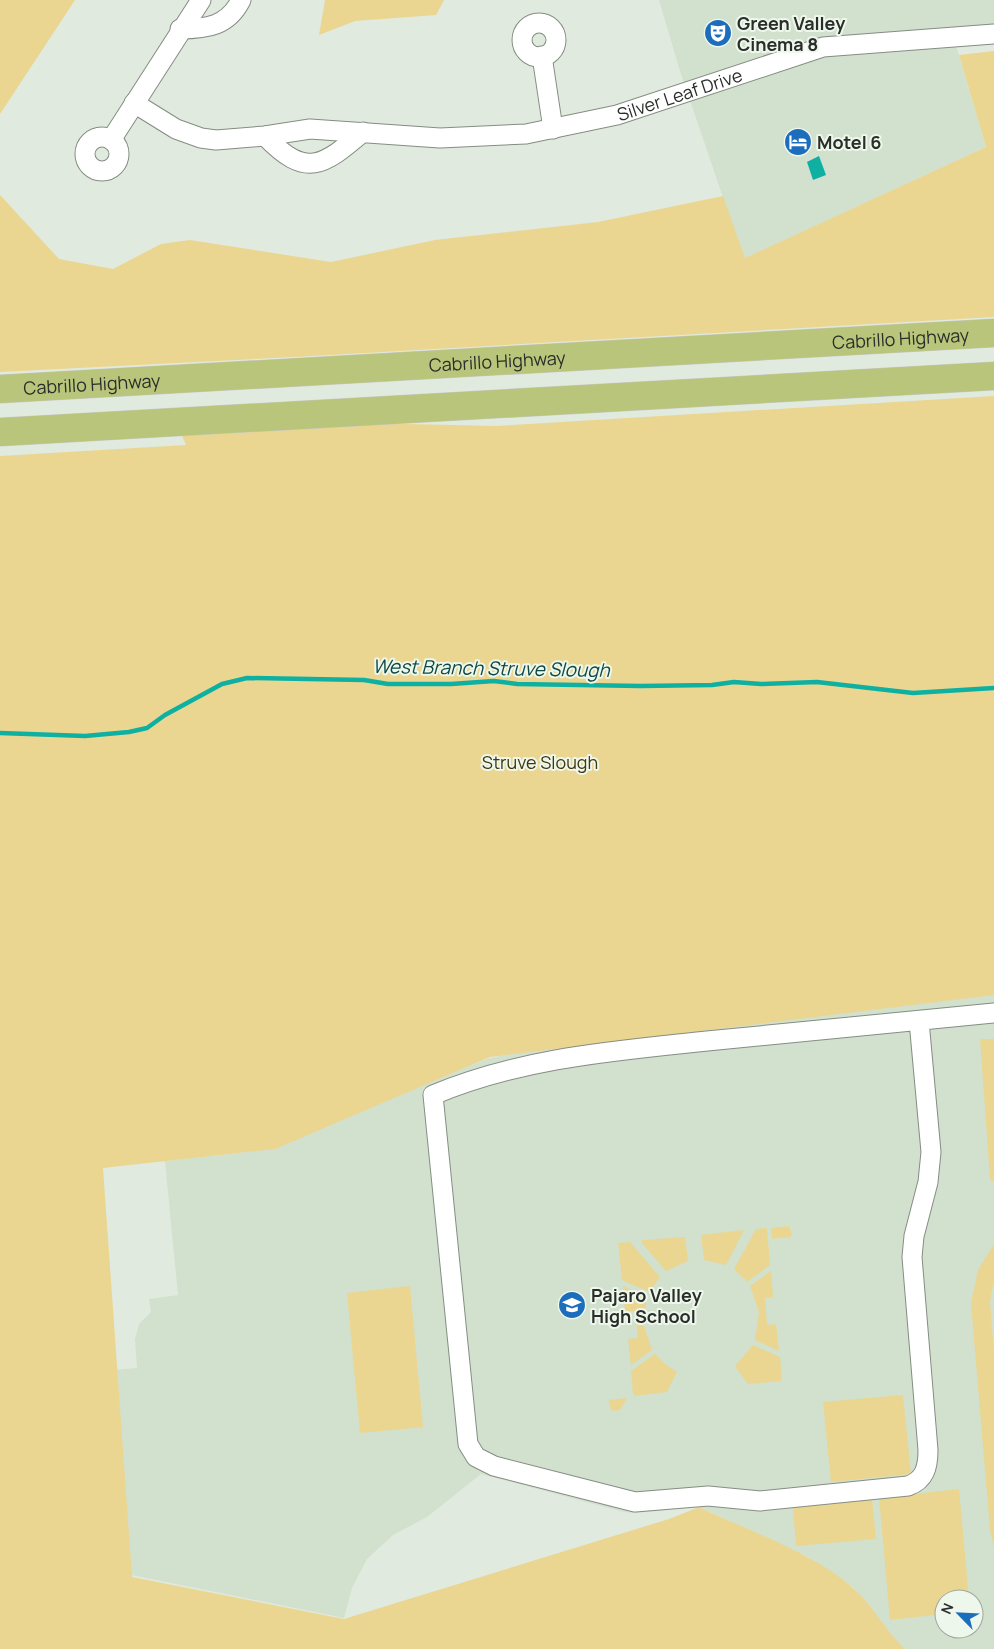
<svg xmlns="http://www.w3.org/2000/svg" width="994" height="1649" font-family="Manrope,sans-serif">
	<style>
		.built { fill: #d2e0ce; fill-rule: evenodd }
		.green { fill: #ead691 }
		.water { fill: #0eb0a1 }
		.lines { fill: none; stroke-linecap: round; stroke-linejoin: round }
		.stream { stroke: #0eb0a1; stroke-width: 4.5 }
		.minor-casing { stroke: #858d83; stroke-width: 21 }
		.highway-casing { stroke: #c8c9c8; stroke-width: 29 }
		.minor { stroke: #fff; stroke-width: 19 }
		.highway { stroke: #b8c57a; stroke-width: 28 }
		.labels { text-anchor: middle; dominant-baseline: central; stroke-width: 4; stroke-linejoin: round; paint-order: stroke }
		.poi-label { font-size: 18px; font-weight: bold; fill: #2a2e2a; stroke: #eef7eb; text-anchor: start }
		.street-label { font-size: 18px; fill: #2a2e2a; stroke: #eef7eb }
		.park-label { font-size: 18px; fill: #41360d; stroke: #eef7eb }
		.water-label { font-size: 19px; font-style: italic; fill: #0d4943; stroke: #eef7eb }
	</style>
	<rect width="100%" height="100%" fill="#e1eade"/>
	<g class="built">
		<polygon points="659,0 994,0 994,28 954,39 986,147 744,259 680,71"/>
		<path d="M994,948V1649H905L892,1638L854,1588L808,1557L699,1507L636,1513L624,1512L481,1474L427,1517L393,1535L367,1559L352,1588L344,1618L131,1575L113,1370L137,1368L135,1339L139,1324L151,1312L149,1299L178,1295L165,1161L246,1152L487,1059L784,989ZM944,1599H974V1629H944Z"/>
	</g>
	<g class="green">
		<polygon points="0,0 75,0 0,114"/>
		<polygon points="325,0 444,0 436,15 355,21 319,35"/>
		<polygon points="994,51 994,317 295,357 0,372 0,195 59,259 113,269 161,244 190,240 331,262 435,240 598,222 723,196 745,258 986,147 959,55"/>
		<path d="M994,396V995L490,1057L275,1149L103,1168L132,1577L344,1619L669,1519L699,1507C747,1530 814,1553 853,1588C873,1605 885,1631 905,1649H0V456L186,445L177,424L273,421L496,426Z"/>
		<polygon points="980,1039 994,1039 994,1182 990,1179"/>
		<polygon points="789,1226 792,1235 790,1237 772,1239 771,1228"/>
		<polygon points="767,1228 770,1265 747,1282 734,1269 756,1229"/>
		<polygon points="744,1230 726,1265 704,1260 701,1235"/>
		<polygon points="685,1237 688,1261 666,1271 642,1243 642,1240"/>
		<polygon points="630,1242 660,1277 649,1292 622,1280 618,1243"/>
		<polygon points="994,1244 994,1280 990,1302 994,1353 994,1548 990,1530 971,1303 978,1270"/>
		<polygon points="771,1271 773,1297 765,1298 767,1325 776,1324 779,1351 755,1340 759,1312 750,1286"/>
		<polygon points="410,1286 423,1427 360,1433 347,1293"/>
		<polygon points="623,1286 647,1297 643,1323 652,1350 631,1365 628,1339 638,1338 635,1311 625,1312"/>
		<polygon points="753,1345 780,1357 782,1379 780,1381 748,1384 735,1366"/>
		<polygon points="655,1354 665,1364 677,1372 667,1392 635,1396 633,1393 631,1371"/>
		<polygon points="903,1395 911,1474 831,1482 823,1402"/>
		<polygon points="627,1398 620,1410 611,1411 609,1400"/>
		<polygon points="959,1489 969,1599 944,1599 944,1614 890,1620 879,1498"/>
		<polygon points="872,1499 876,1539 796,1546 793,1507"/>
	</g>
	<polygon class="water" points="819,156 826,175 813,180 807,162"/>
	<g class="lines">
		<polyline class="stream" points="0,733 85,736 129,732 147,728 165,715 222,684 247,678 364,680 388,684 451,684 494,681 517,684 641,686 712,685 734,682 761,684 817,682 913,693 994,688"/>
		<g class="minor-casing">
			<g id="minor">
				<circle cx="539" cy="40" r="17"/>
				<path d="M180,29C207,29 228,26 241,0"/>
				<polyline points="542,56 553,129"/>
				<path id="s1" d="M134,103L176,129L201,138L216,140L265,136L310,129L440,138L526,134L617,115L823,47L994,34"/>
				<path d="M265,136C306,179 323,166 363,132"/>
				<circle cx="102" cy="154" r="17"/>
				<polyline points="111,140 201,0"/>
				<path d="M919,1021L931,1152L928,1182L914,1236L912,1257L928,1450C928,1467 925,1480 908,1486L760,1501L708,1496L635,1502L494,1466L476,1457L468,1444L433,1095C521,1058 613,1051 707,1041C803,1031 898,1023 994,1013"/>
			</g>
		</g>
		<g class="highway-casing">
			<g id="highway">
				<path id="s2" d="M0,389L994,333"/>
				<polyline points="0,432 994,376"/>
			</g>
		</g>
		<use href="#minor" class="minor"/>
		<use href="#highway" class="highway"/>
	</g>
	<defs>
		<g id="theatre-disc" transform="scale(1.4375)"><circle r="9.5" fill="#1c6dbc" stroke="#eef7eb"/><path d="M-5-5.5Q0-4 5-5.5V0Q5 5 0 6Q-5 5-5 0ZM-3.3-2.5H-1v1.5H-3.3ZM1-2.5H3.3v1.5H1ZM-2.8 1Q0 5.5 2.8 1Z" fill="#fff"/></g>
		<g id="hotel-disc" transform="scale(1.4375)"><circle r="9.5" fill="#1c6dbc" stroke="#eef7eb"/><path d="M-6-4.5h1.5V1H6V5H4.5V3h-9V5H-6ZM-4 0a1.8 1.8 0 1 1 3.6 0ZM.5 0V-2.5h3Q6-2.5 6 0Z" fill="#fff"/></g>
		<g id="school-disc" transform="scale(1.4375)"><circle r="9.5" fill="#1c6dbc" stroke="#eef7eb"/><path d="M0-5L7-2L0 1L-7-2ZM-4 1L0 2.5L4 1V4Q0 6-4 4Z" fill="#fff"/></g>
	</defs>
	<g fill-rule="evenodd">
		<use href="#theatre-disc" x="718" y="33"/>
		<use href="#hotel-disc" x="798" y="142"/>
		<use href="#school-disc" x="572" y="1305"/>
	</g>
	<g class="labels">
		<g class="poi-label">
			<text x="737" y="23">Green Valley<tspan x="737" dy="21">Cinema 8</tspan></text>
			<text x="817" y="142">Motel 6</text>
			<text x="591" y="1295">Pajaro Valley<tspan x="591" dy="21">High School</tspan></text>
		</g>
		<g class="street-label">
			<text stroke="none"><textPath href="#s1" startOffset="561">Silver Leaf Drive</textPath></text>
			<text stroke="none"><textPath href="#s2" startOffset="902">Cabrillo Highway</textPath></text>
			<text stroke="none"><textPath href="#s2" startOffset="498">Cabrillo Highway</textPath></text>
			<text stroke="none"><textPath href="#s2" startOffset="92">Cabrillo Highway</textPath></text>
		</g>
		<g class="park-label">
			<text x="540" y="762">Struve Slough</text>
		</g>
		<g class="water-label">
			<text transform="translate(491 668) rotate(1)">West Branch Struve Slough</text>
		</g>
	</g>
	<g transform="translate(959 1614) rotate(294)"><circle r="24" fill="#eef7eb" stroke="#a0a79e"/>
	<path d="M0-4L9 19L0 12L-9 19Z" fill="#1c6dbc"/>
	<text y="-8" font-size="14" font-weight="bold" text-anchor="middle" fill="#2a2e2a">N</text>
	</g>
</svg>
